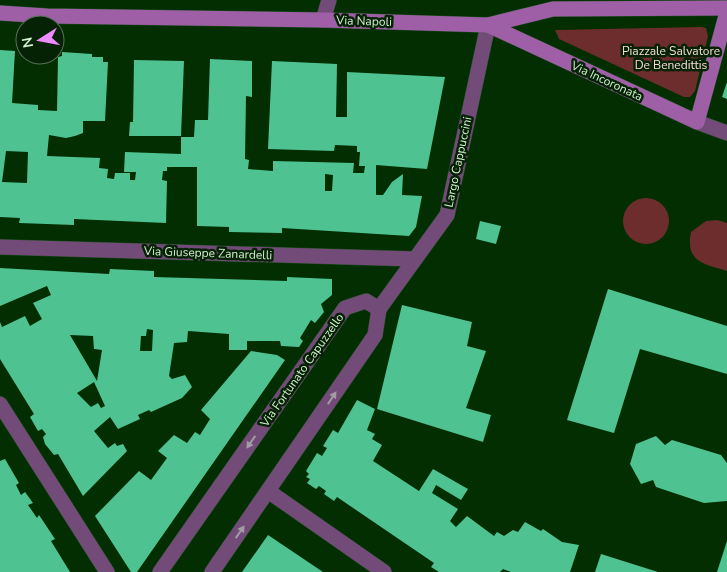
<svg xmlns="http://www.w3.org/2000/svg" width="727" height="572" font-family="'Nunito Sans',sans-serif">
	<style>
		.green { fill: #6d2d2c }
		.building { fill: #4fc291; fill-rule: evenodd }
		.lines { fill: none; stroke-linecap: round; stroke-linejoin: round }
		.street-casing { stroke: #234d23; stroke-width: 16 }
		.secondary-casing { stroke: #234d23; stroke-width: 16 }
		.street { stroke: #734b78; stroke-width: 15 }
		.secondary { stroke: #9f5fa7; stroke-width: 15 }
		.oneway { fill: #a29da4 }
		.labels { text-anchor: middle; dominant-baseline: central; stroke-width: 5; stroke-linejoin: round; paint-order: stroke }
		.street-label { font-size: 12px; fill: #d2efcf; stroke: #052205 }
		.park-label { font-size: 12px; fill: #f7dbd9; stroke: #052205 }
	</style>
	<rect width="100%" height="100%" fill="#022e02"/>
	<g class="green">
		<polygon points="701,27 706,28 708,36 695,91 690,97 684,97 559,39 555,30"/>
		<circle cx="646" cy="221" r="23"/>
		<path d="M717,220L727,223V271C704,264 685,262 691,232L706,221Z"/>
	</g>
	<g class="building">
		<path d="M0,50L15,51L12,103L38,105V110L57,111L58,57L62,56V52L92,54V57H103V62H108L105,121H83V133L75,136L66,138L49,135L47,156L100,158L99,168L108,169L107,178L114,179L115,173H130V180H135L136,172H124L125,152L181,154V137H194L195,120H208L210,59L252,61V97L246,96L245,159L249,160L248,169L273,171V161L354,163L353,173H364L365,166H359L360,152H357V146L335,145L334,151L268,149L272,61L337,64L336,117H347V72L445,77L427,169L376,165V195H383L392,182L403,174L402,195L422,196L416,227L409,236L282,228V233L229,232V227L197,226V167H167V171H163L162,180L167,181L166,223L74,219V225L19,223L20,218L0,217ZM6,151L28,152L27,183L2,182ZM325,174L333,175L332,191H325Z"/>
		<polygon points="134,60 184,61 181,136 129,136 130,122 133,122"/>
		<polygon points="727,82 727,99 722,97"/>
		<polygon points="480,221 501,226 496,244 476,239"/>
		<path d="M0,268L109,274L110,269L154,271V277L287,281V277L332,279V295L321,304L324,312L315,323L311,320L300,338L303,341L299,347L281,346L280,341H247V350H229V334L188,331L187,342L174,343L169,376L172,379L185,375L192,387L182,398L151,412L149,410L138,415L140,419L118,429L110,417L94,431L108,448L115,443L117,446L123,444L127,451L83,496L58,454L54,455L45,444L43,437L46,434L42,429L38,431L30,417L34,414L0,359V322L2,327L25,316L30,326L42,319L33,303L51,295L47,286L0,306ZM147,329L153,330L152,351H140L141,336H146ZM70,335L93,336L94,349L102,350L97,381ZM94,382L105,406L101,408L98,403L91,407L77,393Z"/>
		<polygon points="608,289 727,326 727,374 640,349 614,433 567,420"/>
		<polygon points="402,305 472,322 467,346 486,351 466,408 491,415 483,442 377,409"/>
		<polygon points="251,351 277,355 285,360 137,572 131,572 95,516 139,471 151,480 167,458 158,451 174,435 187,443 195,432 200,435 210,419 201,410"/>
		<polygon points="357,400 375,409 367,430 375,434 372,439 382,445 373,461 419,491 433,469 468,489 461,500 436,485 432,493 458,509 450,521 456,527 467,516 494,536 497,532 504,536 513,530 518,532 525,522 541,531 543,529 562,542 579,545 570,572 511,572 503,569 500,572 439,572 431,567 434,563 337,497 334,501 324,494 326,491 319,486 316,489 307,483 310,479 306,477 309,474 306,471 317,453 322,456 327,448 323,446 333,430 338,433"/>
		<polygon points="656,436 665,445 672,440 721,455 727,463 727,501 704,503 656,487 653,480 641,484 630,464 636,444"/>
		<polygon points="5,459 19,483 16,485 21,495 25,492 33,503 28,505 37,518 39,515 55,539 51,541 70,572 0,572 0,461"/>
		<polygon points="268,535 323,572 242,572"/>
		<polygon points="727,541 727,572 717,572"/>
		<polygon points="601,554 658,572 595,572"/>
	</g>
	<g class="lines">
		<g class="street-casing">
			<g id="street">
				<polyline points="323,20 329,0"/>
				<polyline points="697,122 727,133"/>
				<polyline points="0,247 415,259"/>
				<polyline points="379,309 447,215 488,25"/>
				<polyline points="0,404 107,572"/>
				<polyline points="268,491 384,572"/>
				<polyline points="160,572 345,308 366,301 379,309 375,335 212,572"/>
			</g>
		</g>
		<g class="secondary-casing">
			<g id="secondary">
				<polyline points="0,13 47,16 323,20 488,25 553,9 727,8"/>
				<polyline points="488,25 697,122 727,12"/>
			</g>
		</g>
		<use href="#street" class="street"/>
		<use href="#secondary" class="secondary"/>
	</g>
	<defs><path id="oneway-solid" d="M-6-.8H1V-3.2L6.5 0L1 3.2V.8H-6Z" transform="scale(1.25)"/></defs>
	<g class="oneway">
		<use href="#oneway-solid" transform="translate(332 398) rotate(-56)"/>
		<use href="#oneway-solid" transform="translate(251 442) rotate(125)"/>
		<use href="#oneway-solid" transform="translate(240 532) rotate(-55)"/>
	</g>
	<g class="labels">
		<g class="street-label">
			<text transform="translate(364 21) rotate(2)">Via Napoli</text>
			<text transform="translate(607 81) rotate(25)">Via Incoronata</text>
			<text transform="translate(458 162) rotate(-78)">Largo Cappuccini</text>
			<text transform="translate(208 253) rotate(2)">Via Giuseppe Zanardelli</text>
			<text transform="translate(302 370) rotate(-55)">Via Fortunato Capuzzello</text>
		</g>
		<g class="park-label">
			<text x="671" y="51">Piazzale Salvatore<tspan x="671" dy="14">De Benedittis</tspan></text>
		</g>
	</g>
	<g transform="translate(40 40) rotate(259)"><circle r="24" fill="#052205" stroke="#577456"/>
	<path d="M0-4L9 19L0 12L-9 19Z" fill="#ed8cfa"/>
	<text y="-8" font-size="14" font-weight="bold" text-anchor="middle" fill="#d2efcf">N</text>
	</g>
</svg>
